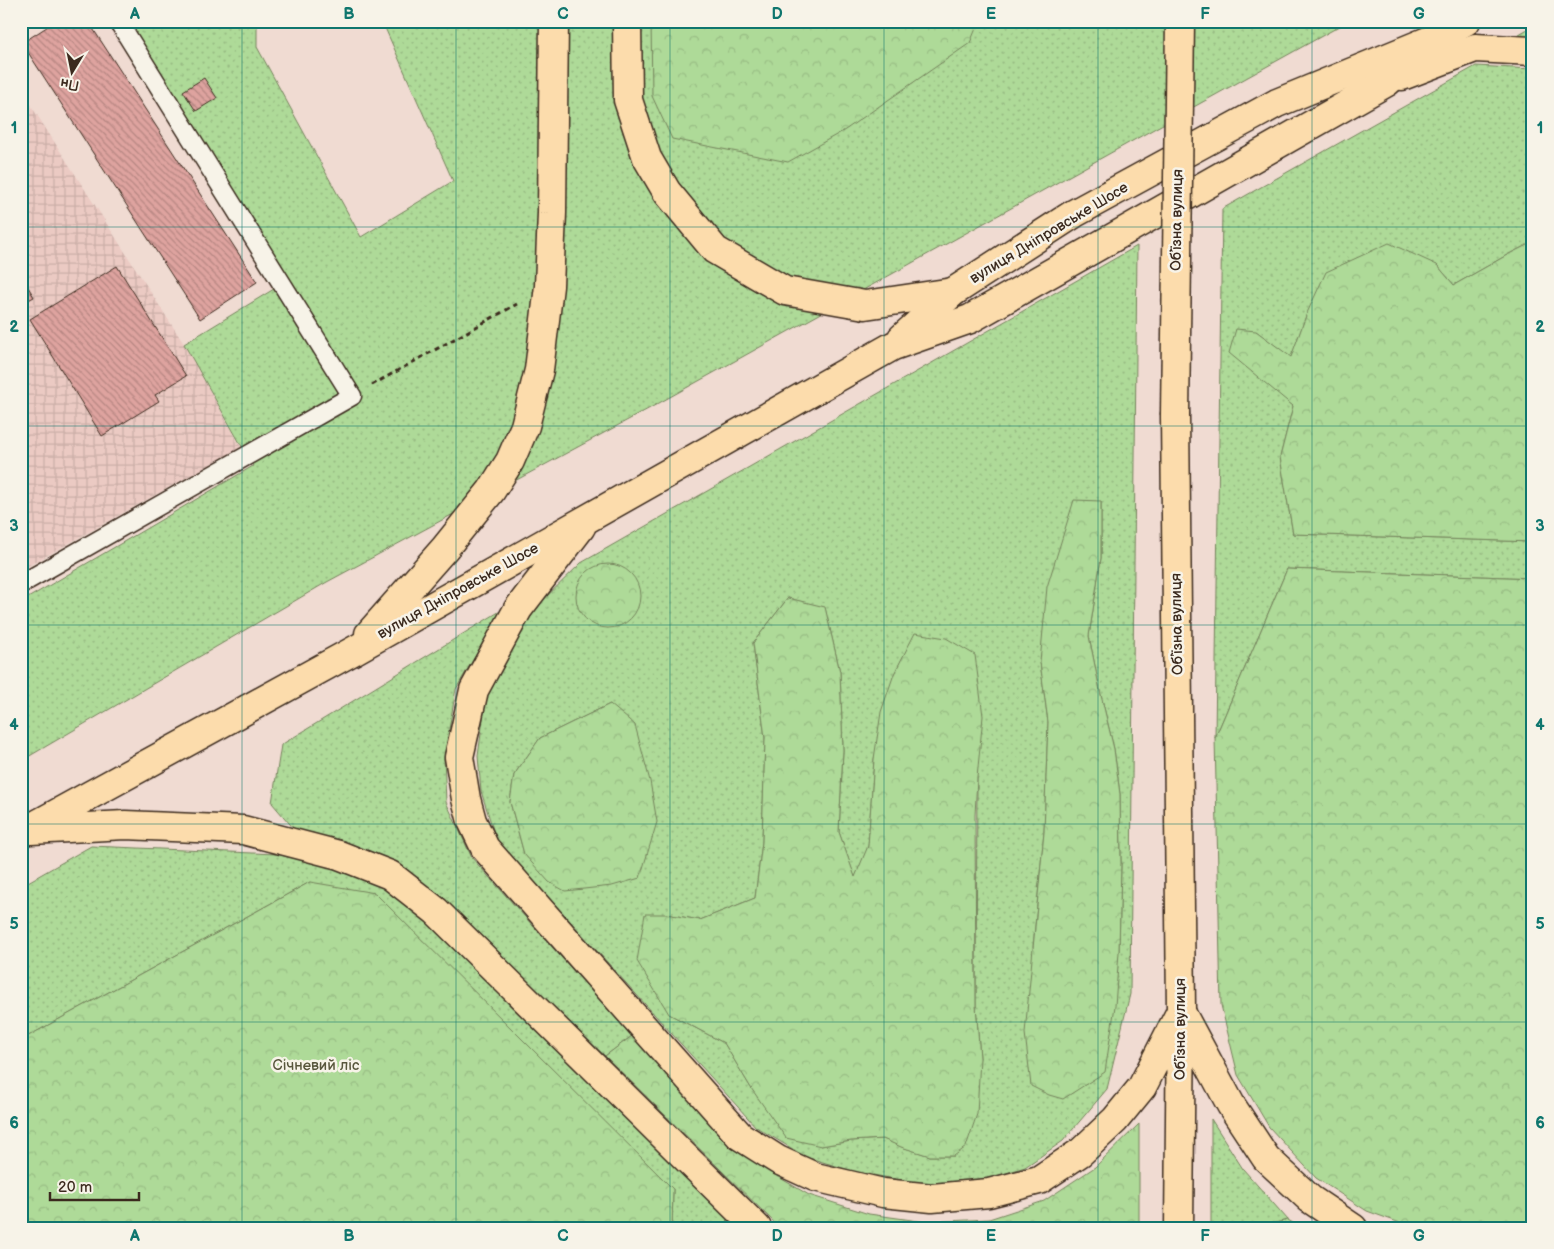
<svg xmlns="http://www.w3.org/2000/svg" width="1554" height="1249" font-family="'Balsamiq Sans',sans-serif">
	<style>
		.industrial { fill: url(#industrial-grid) }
		.grass { fill: url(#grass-dots); stroke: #74825b; fill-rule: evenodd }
		.forest { fill: url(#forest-crowns); stroke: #74825b }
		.building { fill: url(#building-back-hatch); stroke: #3b2a1e }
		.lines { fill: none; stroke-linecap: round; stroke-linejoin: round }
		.lane-casing { stroke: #3b2a1e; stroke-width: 21 }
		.primary-casing { stroke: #3b2a1e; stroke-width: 31 }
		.path { stroke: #3b2a1e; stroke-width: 3; stroke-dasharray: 5 4; stroke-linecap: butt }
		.lane { stroke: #f7f3e8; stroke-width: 18 }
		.primary { stroke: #fcdcac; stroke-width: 28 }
		.primary-bridge-casing { stroke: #3b2a1e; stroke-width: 31; stroke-linecap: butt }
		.primary-bridge { stroke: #fcdcac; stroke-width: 28 }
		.grid { fill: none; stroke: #0f766e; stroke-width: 1; stroke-opacity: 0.55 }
		.labels { text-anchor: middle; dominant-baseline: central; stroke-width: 5; stroke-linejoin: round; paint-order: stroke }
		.street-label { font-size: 15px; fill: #3b2a1e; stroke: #f7f3e8 }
		.park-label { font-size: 15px; fill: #58563c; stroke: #f7f3e8 }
		.neatline { fill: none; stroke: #0f766e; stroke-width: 2 }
		.grid-label { font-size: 16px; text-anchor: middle; font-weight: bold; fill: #0f766e }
	</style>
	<defs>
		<pattern id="industrial-grid" width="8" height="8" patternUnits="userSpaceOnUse" patternTransform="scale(1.25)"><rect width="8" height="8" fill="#ebcac3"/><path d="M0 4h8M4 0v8" fill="none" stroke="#caaea7"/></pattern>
		<pattern id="grass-dots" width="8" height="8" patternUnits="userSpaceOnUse" patternTransform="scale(1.25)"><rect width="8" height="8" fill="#aeda98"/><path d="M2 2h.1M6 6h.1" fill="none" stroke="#97bb83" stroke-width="1.8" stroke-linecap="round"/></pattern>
		<pattern id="forest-crowns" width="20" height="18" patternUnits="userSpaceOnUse" patternTransform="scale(1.25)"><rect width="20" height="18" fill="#aeda98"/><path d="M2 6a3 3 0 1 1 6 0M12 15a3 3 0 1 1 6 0" fill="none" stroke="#97bb83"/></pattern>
		<pattern id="building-back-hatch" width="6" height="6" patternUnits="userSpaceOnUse" patternTransform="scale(1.25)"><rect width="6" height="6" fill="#dea39f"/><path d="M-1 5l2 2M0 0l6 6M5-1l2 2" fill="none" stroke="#b58581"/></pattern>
	</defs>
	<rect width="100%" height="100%" fill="#f0dbd2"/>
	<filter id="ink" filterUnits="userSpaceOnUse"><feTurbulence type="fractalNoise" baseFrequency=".02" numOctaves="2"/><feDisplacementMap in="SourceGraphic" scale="10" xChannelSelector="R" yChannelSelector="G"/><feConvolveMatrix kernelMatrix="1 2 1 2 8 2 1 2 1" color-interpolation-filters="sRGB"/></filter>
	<g filter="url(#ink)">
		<polygon class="industrial" points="21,90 184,344 241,447 21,570"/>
		<g class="grass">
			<polygon points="125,21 257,21 257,47 361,237 453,181 382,21 1349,21 641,413 327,582 21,761 21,602 253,466 184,344 287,281"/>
			<polygon points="1533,26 1533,39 1512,38"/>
			<polygon points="1476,66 1533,69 1533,242 1507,255 1454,285 1437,265 1307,313 1291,358 1256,331 1270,385 1293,406 1280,457 1293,534 1533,542 1533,578 1287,569 1215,738 1222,209"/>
			<path d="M1137,246L1130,994L1107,1089L1063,1141L1025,1167L975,1183H918L856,1172L806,1157L756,1127L496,839L481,791L478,756L486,697L509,649L541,602L581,563ZM1101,501V558L1089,636L1100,691L1114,749L1120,794L1121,863L1119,952L1033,947L1044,832L1048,722L1040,662ZM788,598L825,608L840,672L843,750L839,832L855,878L868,847L874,759L894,674L916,633L977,778L976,1005L980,1058L954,1156H930L902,1147L883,1139L851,1141L821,1146L751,1088L724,1043L669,1014L666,914L700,920L755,898L762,842L765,738L753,643ZM610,704L524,854L510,802L514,775L540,738Z"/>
			<polygon points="502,610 456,689 444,758 446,802 472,858 632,1036 605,1056 446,904 295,830 272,803 281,745"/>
			<polygon points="91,846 276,854 341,869 383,885 427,920 736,1228 672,1228 673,1189 310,882 21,1040 21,886"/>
			<polygon points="1211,1119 1243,1169 1288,1220 1254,1228 1211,1228"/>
		</g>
		<g class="forest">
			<polygon points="651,21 979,21 970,43 845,130 788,162 672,139 652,96"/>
			<polygon points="1533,242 1533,542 1293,534 1280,457 1293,406 1229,353 1236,329 1256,331 1291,357 1307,313 1326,272 1389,243 1437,265 1454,285 1507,255"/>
			<polygon points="1074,500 1101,501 1101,558 1089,636 1100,691 1114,749 1120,794 1121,863 1119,952 1115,1006 1105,1072 1063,1099 1049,1095 1031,1086 1025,1033 1044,832 1048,722 1040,662 1047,587"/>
			<circle cx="608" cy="596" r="32"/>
			<polygon points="1287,569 1533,578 1533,1228 1414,1228 1367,1211 1316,1178 1269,1127 1238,1075 1221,1005 1215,738"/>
			<polygon points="788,598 825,607 840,672 843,750 839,832 855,877 868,846 874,759 881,712 894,674 915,633 946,638 975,655 983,716 977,778 975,815 976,1005 980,1058 977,1114 966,1147 954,1156 930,1156 901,1147 883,1139 851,1141 821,1146 786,1138 751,1088 724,1043 669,1014 637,961 645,914 666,914 700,920 755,898 762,842 765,738 753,643"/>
			<polygon points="610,704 635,725 650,781 657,822 640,878 612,886 565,891 549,882 524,854 510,802 514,775 540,738"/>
			<polygon points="310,882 375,893 673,1189 672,1228 21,1228 21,1040"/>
			<polygon points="632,1036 729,1144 775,1175 809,1195 869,1214 926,1222 989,1219 1044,1201 1095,1167 1139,1124 1139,1228 780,1228 605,1056"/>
			<polygon points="1288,1220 1301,1228 1254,1228"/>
		</g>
		<g class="building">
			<polygon points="56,21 88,21 257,282 200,319 22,43"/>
			<polygon points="204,78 217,98 196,111 183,91"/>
			<polygon points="117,266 186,376 155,395 159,401 102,436 30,319"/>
			<polygon points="21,275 34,297 21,304"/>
		</g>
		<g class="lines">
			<g class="lane-casing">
				<polyline id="lane" points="21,584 352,396 118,21"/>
			</g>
			<g class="primary-casing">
				<g id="primary">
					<polyline points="627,21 628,100 647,158 667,192 715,250 785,291 865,305 953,292"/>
					<polyline points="1402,76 1475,48 1533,51"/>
					<polyline points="902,338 953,292 1075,213 1277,103 1435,38 1466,21"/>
					<polyline points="1175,415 1181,1011 1179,1228"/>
					<polyline points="581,527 518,609 474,690 459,757 466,799 472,821 485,848 740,1136 778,1160 815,1177 883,1193 932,1198 989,1193 1039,1180 1081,1152 1115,1120 1142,1087 1181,1011"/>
					<polyline points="369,634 445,548 491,491 510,461 525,426 539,370 549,286 552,213 554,21"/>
					<polyline points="31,830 125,825 243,830 339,855 390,875 436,911 757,1228"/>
					<polyline points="21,833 355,650 893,346 970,319 1387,82 1435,38"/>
					<polyline points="1182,1014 1231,1105 1266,1158 1310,1199 1353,1228"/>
				</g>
			</g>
			<polyline class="path" points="372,385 517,304"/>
			<use href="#lane" class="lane"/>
			<use href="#primary" class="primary"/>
			<g class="primary-bridge-casing">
				<polyline id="primary-bridge" points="1175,415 1180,21"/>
			</g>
			<use href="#primary-bridge" class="primary-bridge"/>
		</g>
	</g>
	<path class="grid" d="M242,21V1228M456,21V1228M670,21V1228M884,21V1228M1098,21V1228M1312,21V1228M21,227H1533M21,426H1533M21,625H1533M21,824H1533M21,1022H1533"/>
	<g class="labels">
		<g class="street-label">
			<text transform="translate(1177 220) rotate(-89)">Обʼїзна вулиця</text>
			<text transform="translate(1049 233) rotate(-31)">вулиця Дніпровське Шосе</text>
			<text transform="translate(458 591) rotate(-29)">вулиця Дніпровське Шосе</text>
			<text transform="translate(1177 624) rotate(-91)">Обʼїзна вулиця</text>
			<text transform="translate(1180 1029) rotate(-90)">Обʼїзна вулиця</text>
		</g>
		<g class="park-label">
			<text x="316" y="1065">Січневий ліс</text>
		</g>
	</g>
	<rect width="1554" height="1249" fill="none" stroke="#f7f3e8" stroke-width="55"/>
	<g transform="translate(72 72) rotate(190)" stroke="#f7f3e8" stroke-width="4" paint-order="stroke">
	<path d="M0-4L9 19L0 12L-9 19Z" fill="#3b2a1e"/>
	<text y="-8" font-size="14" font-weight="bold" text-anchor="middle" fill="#3b2a1e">Пн</text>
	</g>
	<path d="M50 1192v8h89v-8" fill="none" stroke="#3b2a1e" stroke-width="2.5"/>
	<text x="58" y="1192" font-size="15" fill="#3b2a1e" stroke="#f7f3e8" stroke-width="4" paint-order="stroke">20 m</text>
	<rect x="28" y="28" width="1498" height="1194" class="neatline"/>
	<g class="grid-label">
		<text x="135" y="19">A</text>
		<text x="349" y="19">B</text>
		<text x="563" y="19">C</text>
		<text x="777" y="19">D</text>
		<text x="991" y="19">E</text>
		<text x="1205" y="19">F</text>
		<text x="1419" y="19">G</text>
		<text x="14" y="133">1</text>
		<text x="1540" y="133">1</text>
		<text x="14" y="332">2</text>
		<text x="1540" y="332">2</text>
		<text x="14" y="531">3</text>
		<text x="1540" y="531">3</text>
		<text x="14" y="730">4</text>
		<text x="1540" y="730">4</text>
		<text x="14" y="929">5</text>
		<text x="1540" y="929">5</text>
		<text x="14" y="1128">6</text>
		<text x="1540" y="1128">6</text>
		<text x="135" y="1241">A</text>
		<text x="349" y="1241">B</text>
		<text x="563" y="1241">C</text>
		<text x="777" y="1241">D</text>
		<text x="991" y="1241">E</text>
		<text x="1205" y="1241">F</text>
		<text x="1419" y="1241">G</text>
	</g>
</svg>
